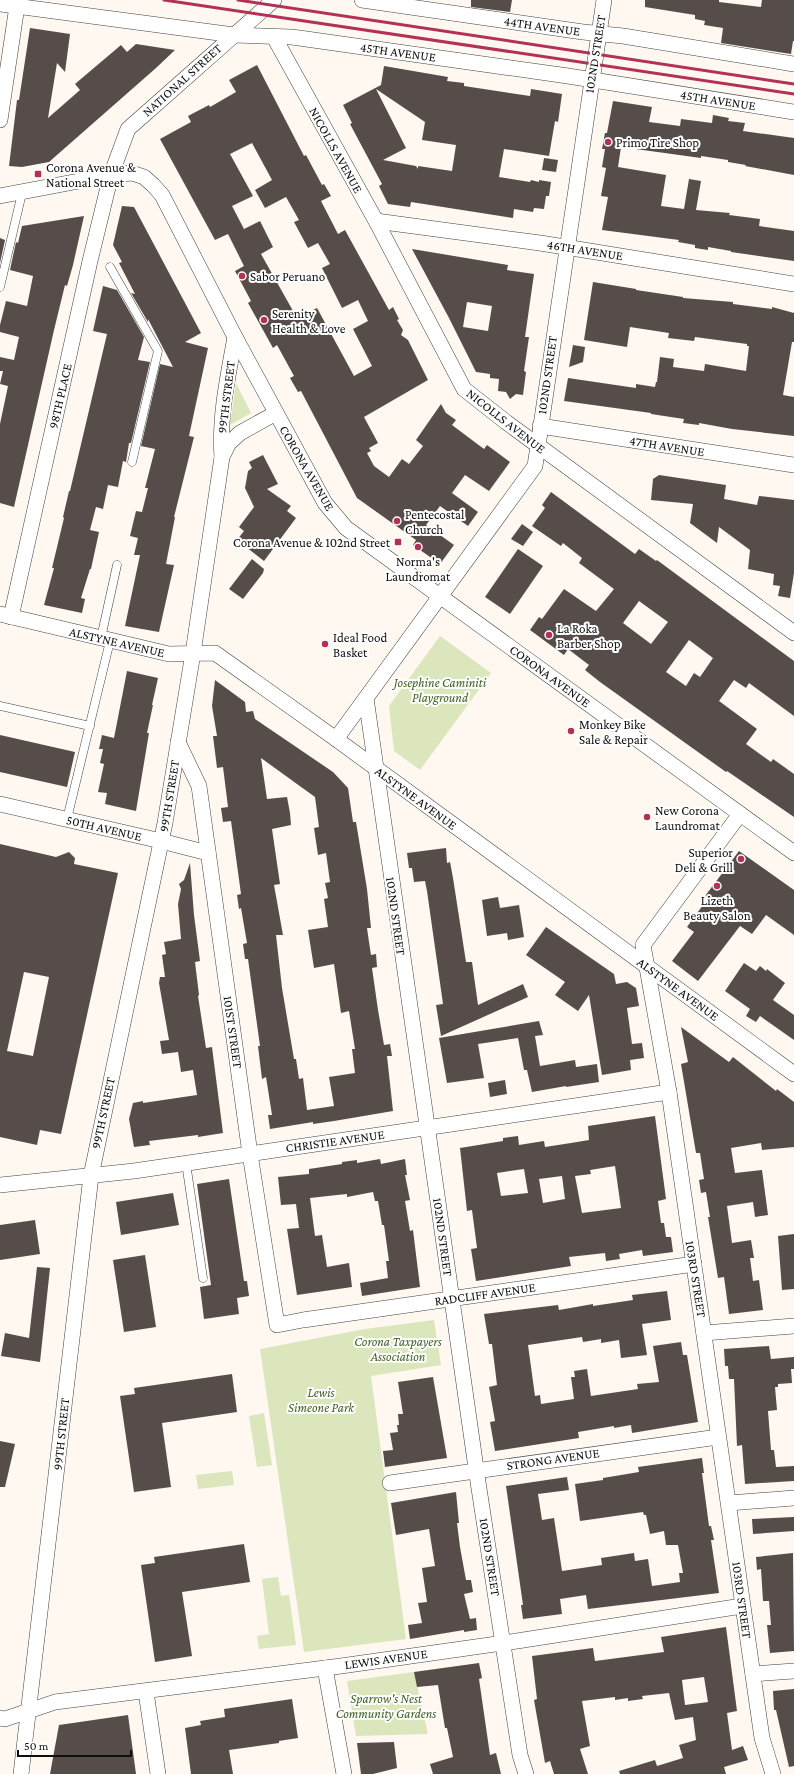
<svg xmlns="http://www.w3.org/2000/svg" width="794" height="1774" font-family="'Crimson Pro',serif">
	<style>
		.green { fill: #dce6bc }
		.building { fill: #564d4b; fill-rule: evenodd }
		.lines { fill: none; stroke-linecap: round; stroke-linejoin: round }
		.lane-casing { stroke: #414141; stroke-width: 9 }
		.street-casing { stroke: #414141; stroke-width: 16 }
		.lane { stroke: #fff; stroke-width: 8 }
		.street { stroke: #fff; stroke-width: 15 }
		.rail { stroke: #b33157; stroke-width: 3 }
		.poi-dot { fill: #b33157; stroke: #fff; stroke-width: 1.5 }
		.labels { text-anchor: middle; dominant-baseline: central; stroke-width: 4; stroke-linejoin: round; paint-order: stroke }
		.street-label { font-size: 13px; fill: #0e0e0e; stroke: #fff }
		.poi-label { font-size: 13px; fill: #0e0e0e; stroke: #fff; text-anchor: start }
		.park-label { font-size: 13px; font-style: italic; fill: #3f6023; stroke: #fff }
	</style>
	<rect width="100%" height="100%" fill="#fef8f0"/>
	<g class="green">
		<polygon points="236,383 251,413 230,425"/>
		<polygon points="440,636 491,673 420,770 394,751 389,706"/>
		<polygon points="434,1320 441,1365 371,1376 406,1639 304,1652 260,1349 365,1329"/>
		<polygon points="264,1413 272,1465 257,1467 249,1416"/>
		<polygon points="232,1471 234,1485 198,1489 196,1475"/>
		<polygon points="278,1577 281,1596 289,1595 296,1645 259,1649 257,1636 269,1634 262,1579"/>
		<polygon points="414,1672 428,1734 356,1736 347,1681"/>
	</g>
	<g class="building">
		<polygon points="471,0 512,0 510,12 471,7"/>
		<polygon points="645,0 719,0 719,2 761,7 762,0 794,0 794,41 793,41 791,54 721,43 723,28 704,25 705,21 695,19 695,15 645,7"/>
		<polygon points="30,28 70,34 65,72 57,63 48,118 80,90 75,84 121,45 127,52 136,44 175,50 156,68 49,162 22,167 9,166 17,100 19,100"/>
		<path d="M257,65L304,156L306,155L322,185L324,184L331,196L321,201L338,234L345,230L389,310L393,307L399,319L397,320L403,330L401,335L408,340L428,380L364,417L378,443L369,448L371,451L367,453L374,466L389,477L402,459L409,464L423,446L416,440L441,404L446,413L456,420L452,425L484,449L487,445L510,462L489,491L465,475L452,493L478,512L468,526L440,506L426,525L454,545L440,564L413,545L416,540L357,498L301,391L298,392L290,378L294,376L277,345L273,348L248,303L251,301L235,271L244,266L228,234L215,240L160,139L191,122L188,116L209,105L210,107L236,92L229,80ZM252,143L272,180L255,190L265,208L286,197L299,220L294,222L308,248L318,243L330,264L322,268L342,308L358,300L368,321L353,329L372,366L354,376L317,308L297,318L261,254L273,247L260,221L244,229L232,206L253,196L230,154Z"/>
		<path d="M384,66L448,77L447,81L464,83V86L530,96L531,89L562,94L558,122L555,121L549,156L504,149L499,177L530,182L531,180L539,182V180L551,182L549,196H546L544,209L534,208L533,212L514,209L513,218L411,202L410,207L388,204L379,186L382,184L350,124L352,123L343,105L381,85ZM376,89L425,122L422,140L456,145L452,171L418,166V169L416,166L383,160L406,148Z"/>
		<polygon points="613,101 652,107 649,122 680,126 681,119 712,123 713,115 729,118 728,121 745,123 743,131 794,138 794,175 745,166 746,165 728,162 728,160 701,156 701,158 621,147 618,167 666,175 661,206 684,209 689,179 701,181 696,210 730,213 729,215 760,219 759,226 794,231 794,261 731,252 731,251 708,247 708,250 695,248 695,245 678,242 679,240 602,230 608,197 601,196 606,168 602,167 605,149 602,149 605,133 607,133"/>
		<polygon points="544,158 558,160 556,172 542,170"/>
		<polygon points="122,206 134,207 201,333 185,342 208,348 189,436 194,437 174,517 175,517 166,564 174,565 159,632 125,626 140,555 134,555 138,538 130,536 136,511 142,512 148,488 145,488 155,449 141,446 160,364 173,367 148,319 148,322 131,293 135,294 119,263 122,262 113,245"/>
		<polygon points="84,216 73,265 67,286 65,285 54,330 14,507 0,503 0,424 8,386 0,384 3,371 0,371 0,357 14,360 19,337 0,332 0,325 6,301 27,306 33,276 10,270 16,242 18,243 22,226"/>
		<polygon points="0,238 5,240 0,263"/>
		<path d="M412,249L508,265L507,270L534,274L525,337H529L524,371L526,372L523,395L516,394L510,399L506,392L498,391L499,379L490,378V374L476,372L449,318ZM467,302L492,306L488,331L463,327Z"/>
		<polygon points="593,282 636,289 636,290 683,297 683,298 733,302 733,304 772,309 772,307 794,313 794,342 792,342 783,395 794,397 794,436 732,429 699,423 699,425 683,423 684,419 651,414 651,413 564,401 568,378 636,388 636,384 655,387 656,382 657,382 660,357 674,359 673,367 704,371 705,364 746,371 749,346 747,346 747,344 695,337 694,341 668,338 669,333 630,327 627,347 584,340"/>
		<polygon points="103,286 117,290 144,337 138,360 150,362 131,443 129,443 126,462 123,461 118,487 108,485 103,509 96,507 90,530 99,532 91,569 90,569 81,598 85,599 82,613 44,605 54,568 52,568 64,518 63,517 69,491 70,491 107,334 93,331"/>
		<polygon points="573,345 585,347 583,362 569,367"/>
		<polygon points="263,455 278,484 267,489 291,506 287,511 296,518 264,561 237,540 244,531 239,527 254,507 245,488 248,471 252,468 249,462"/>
		<polygon points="659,475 726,485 724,499 757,505 759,496 794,500 794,573 790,598 778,596 780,586 773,585 774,574 748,569 750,550 719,527 717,543 690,523 693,504 651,500 653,479"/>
		<path d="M551,492L635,554L639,549L656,561L657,560L794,661V716L749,683L746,688L734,680L719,701L757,729L746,744L771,762L773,759L794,774V817L727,771L726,772L600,682L585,670L589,665L568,649L564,655L530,630L539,617L542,619L564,589L596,611L614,589L579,563L582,558L563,543L561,546L532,526L545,508L542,505ZM639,601L668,622L651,644L623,623ZM689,640L713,658L700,677L694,673L686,686L666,672Z"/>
		<polygon points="522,524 533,532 523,546 511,539"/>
		<polygon points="518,549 543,566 510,614 485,597"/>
		<polygon points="252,559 264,569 263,573 243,599 229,589"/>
		<polygon points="127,671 158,678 152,705 153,705 147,733 149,733 136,811 105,804 107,793 98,792 104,764 100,763 103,749 99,749 102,735 114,738"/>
		<path d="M215,680L245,702L246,712L253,711L255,719L333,772L348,788L353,822H356L367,889L371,928H367L369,942L371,955L376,954L377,967L372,968L378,1010L384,1045L390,1044L392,1056H387L393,1111L334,1121L313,1124V1122L270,1129L268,1115H272L266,1077L262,1079L258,1046H260L248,959H245L243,944L247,943L241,908L239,909L237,895L241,894L231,821L223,822L221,808L228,807L223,767L217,768L213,736H217L212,706ZM261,758L315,797L319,827L314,828L318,855L326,853L330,882L325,883L328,898L324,899L328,927L308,930L314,968L334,964L341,1013L349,1011L355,1049H352L355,1073L329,1077L334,1106L307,1110L303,1078L299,1079L296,1059H294L282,988L276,935H283L274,885L280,884L272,829L291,825L290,813L287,797L267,799Z"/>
		<polygon points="0,735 75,752 67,787 0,772"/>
		<path d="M0,844L56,857L69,852L75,858L74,864L118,873L61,1134L40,1130L37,1145L0,1137ZM24,972L49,977L33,1056L7,1051Z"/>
		<polygon points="446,848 447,863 450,862 453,878 466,962 472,962 478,1005 523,984 528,997 441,1036 436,1005 443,1004 427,891 425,881 414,882 412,868 409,868 407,853"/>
		<polygon points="739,851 794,890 794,935 766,915 752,934 740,926 698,981 672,961 694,932 687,927 708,898 705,896"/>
		<polygon points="190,863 194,915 200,961 195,962 199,995 198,996 206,1048 212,1047 223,1133 198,1137 198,1135 149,1141 150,1145 134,1147 129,1119 133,1103 143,1101 143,1103 197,1095 193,1070 181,1072 178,1052 162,1054 160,1041 169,1040 159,983 160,977 165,977 162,955 166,954 164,942 181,939 178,904 181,889 179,884 184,880"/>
		<polygon points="498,897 500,908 519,905 524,937 508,940 507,933 487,936 482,900"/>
		<polygon points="546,927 614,974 616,984 627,982 636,988 639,1006 627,1008 632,1044 642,1043 644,1058 630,1060 631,1070 602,1075 589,995 578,1011 555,995 565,982 526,955"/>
		<polygon points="744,963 756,971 760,966 766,971 767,969 785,983 773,1000 794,1015 794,1040 760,1016 756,1022 746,1016 750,1009 725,991"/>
		<polygon points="539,1021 543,1035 535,1036 540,1066 575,1060 576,1067 597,1064 599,1082 566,1087 566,1086 532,1092 527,1070 524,1070 518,1038 478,1044 484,1078 447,1083 439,1038"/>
		<polygon points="681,1027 729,1062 733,1057 776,1091 777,1089 794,1102 794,1147 762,1150 761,1143 731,1148 735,1173 762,1170 768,1215 755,1217 753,1202 727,1206 732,1243 751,1240 754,1258 750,1258 753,1281 759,1280 763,1310 729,1314 724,1277 718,1278 708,1217 710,1217 706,1192 701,1193 699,1180 704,1179 700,1153 696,1153 681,1064 688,1062"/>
		<polygon points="505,1080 507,1094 490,1097 488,1083"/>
		<path d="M655,1116L666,1199L658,1201L661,1223H664L666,1237H671L673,1252L643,1256L642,1250L619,1254L620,1259L606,1261L605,1253L569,1257L571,1266L476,1281L471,1249L477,1248L472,1210L467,1211L460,1148L503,1141V1138L518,1136L519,1145L544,1141L545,1147L571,1143L589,1140L588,1126ZM615,1166L621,1208L582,1213L575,1176L591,1174L590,1170ZM524,1169L528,1193L501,1196L497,1173ZM562,1176L565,1199L543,1203L539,1179Z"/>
		<polygon points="380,1159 381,1164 405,1159 407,1175 405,1175 410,1200 405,1201 410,1231 413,1230 420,1287 362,1296 360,1283 388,1278 386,1261 389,1261 384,1225 382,1225 378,1201 375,1201 373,1192 347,1197 347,1194 337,1195 310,1198 315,1236 322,1235 327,1267 349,1263 352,1287 297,1295 287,1229 299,1228 296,1204 281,1205 278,1177 309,1174 309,1169 342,1164 342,1162 357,1160 357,1163"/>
		<polygon points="229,1179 244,1281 247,1281 249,1296 237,1298 239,1314 204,1319 200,1287 211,1285 197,1184"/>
		<polygon points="173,1193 179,1225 121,1235 116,1202"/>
		<polygon points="35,1220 40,1254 0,1260 0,1225"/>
		<polygon points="794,1234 794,1289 782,1290 778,1236"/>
		<polygon points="145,1255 156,1327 124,1332 113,1260"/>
		<polygon points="37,1267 50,1268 40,1362 1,1356 5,1333 29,1338"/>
		<polygon points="667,1291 671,1320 642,1324 647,1355 621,1358 619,1340 601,1343 601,1339 583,1342 582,1337 528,1345 535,1396 540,1395 541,1404 574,1399 571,1377 575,1377 574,1371 587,1369 591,1396 638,1389 637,1384 659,1382 653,1346 681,1342 683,1355 687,1355 698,1422 632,1433 631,1425 614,1428 614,1426 578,1432 579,1438 495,1451 490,1422 495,1421 489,1387 497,1385 492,1344 489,1344 484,1314 558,1305 559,1310 593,1304 593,1306 633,1300 632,1295"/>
		<polygon points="769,1346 771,1359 794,1357 794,1369 791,1369 792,1383 778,1384 778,1387 775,1387 777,1410 768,1411 771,1450 774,1450 776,1467 794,1466 794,1481 745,1484 742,1445 737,1446 734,1379 729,1379 728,1366 725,1366 724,1349"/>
		<polygon points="232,1374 237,1412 162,1423 171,1487 134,1492 120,1396 135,1394 134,1388"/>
		<polygon points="433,1377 447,1458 385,1467 383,1451 393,1450 390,1433 398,1432 397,1425 399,1425 398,1414 403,1414 398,1382"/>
		<polygon points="0,1441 15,1444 5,1487 0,1487"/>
		<polygon points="702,1458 704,1473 702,1473 709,1526 711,1526 714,1540 711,1540 719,1593 588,1609 586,1595 560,1599 562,1614 523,1619 521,1605 523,1605 506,1486 567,1477 569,1490 538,1494 542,1520 554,1518 562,1571 602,1565 601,1558 634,1553 635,1561 648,1559 652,1586 680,1582 679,1573 683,1573 678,1545 666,1545 664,1531 650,1534 646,1515 644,1515 643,1512 580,1521 575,1484 603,1480 603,1478 639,1472 638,1467"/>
		<polygon points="456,1492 459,1523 457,1523 460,1547 466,1580 471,1580 473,1592 464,1594 470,1619 476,1618 477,1630 464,1632 464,1630 410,1639 408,1625 422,1623 418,1603 427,1602 422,1568 435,1566 429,1529 396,1535 391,1503"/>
		<polygon points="794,1517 794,1531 753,1534 752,1519"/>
		<polygon points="244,1544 250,1582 182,1592 192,1656 155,1662 141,1565 155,1563 154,1557"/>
		<polygon points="793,1553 794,1651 770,1653 767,1625 771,1625 769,1601 763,1601 761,1569 757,1570 756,1557"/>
		<path d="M726,1627L737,1711L727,1713L732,1750L743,1746L748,1760L724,1767L726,1774H620L619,1771L655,1760L657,1766L683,1758L679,1745L696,1740L693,1717L675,1720L669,1693L642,1696L643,1699L628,1701V1698L615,1700V1697L582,1701L590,1746L580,1749L588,1774H554L550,1761L545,1763L534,1700L537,1699L532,1656L593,1648L595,1661L664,1652L661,1637ZM704,1677L708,1702L685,1705L682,1680Z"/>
		<polygon points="479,1663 482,1678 479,1679 490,1755 496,1753 501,1774 433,1774 430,1764 453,1757 447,1728 445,1728 438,1685 417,1687 414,1672"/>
		<polygon points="794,1689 794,1766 789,1767 776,1710 774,1710 773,1691"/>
		<polygon points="292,1699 298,1738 279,1741 279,1743 229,1750 233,1774 191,1774 185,1728 201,1725 200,1721 225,1717 224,1709"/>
		<polygon points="128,1715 136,1774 50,1774 59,1725"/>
		<polygon points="394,1742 397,1768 373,1774 361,1774 357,1743"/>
	</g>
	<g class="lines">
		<g class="lane-casing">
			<g id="lane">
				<polyline points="110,267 158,351 132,462"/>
				<polyline points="0,287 22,193"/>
				<polyline points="101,638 117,565"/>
				<polyline points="0,706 90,726"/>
				<polyline points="67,819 110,641"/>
				<polyline points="186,1163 203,1278"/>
			</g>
		</g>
		<g class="street-casing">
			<g id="street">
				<polyline points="362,0 583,32 623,36 794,64"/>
				<polyline points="0,4 234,35 292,37 568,76 794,112"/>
				<polyline points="274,37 376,221 464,389 506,422 794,633"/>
				<polyline points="0,120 17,6"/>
				<polyline points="0,196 111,175 132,173 144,177 153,185 162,195 235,337 325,503 346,528 794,853"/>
				<polyline points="376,221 540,243 794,284"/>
				<polyline points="540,426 794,465"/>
				<polyline points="222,457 229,443 240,433 276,413"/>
				<polyline points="0,614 169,654 215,653 336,739 794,1074"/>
				<polyline points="11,617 90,261 111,175 128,129 274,0"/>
				<polyline points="366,698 478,1482 520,1755 526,1774"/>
				<polyline points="336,739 535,466 604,0"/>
				<polyline points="178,742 199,786 250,1154 277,1325 303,1320 694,1264"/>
				<polyline points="0,804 161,841 208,853"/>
				<polyline points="740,814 643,945 669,1092 762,1738 773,1774"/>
				<polyline points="0,1185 134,1171 669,1092"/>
				<polyline points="704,1333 794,1326"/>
				<polyline points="390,1483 718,1437"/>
				<polyline points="729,1503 794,1498"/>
				<polyline points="325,1668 344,1774"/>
				<polyline points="753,1674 794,1671"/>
				<polyline points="146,1692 158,1774"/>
				<polyline points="0,1718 5,1719 55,1702 341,1666 517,1641 742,1606"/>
				<path d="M21,1774L91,1176L165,823L193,653L222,457C219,417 228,376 235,337"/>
			</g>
		</g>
		<use href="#lane" class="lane"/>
		<use href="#street" class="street"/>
		<g class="rail">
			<polyline points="164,0 794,94"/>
			<polyline points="238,0 794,84"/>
		</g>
	</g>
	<g class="poi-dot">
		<circle cx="608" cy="142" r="4"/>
		<rect x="34" y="170" width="8" height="8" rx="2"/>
		<circle cx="242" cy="276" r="4"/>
		<circle cx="264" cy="320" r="4"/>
		<circle cx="397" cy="521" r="4"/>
		<rect x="394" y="538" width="8" height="8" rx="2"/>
		<circle cx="418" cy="547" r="4"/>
		<circle cx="549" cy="635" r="4"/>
		<circle cx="325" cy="644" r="4"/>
		<circle cx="571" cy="731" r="4"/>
		<circle cx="647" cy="817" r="4"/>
		<circle cx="741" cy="859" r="4"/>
		<circle cx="717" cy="886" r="4"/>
	</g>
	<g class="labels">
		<g class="street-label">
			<text transform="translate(542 26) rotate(8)">44TH AVENUE</text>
			<text transform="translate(398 52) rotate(8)">45TH AVENUE</text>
			<text transform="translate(595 54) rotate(-81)">102ND STREET</text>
			<text transform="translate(182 80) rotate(-42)">NATIONAL STREET</text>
			<text transform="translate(718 100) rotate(9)">45TH AVENUE</text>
			<text transform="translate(336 150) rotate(61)">NICOLLS AVENUE</text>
			<text transform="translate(585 250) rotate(9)">46TH AVENUE</text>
			<text transform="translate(547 375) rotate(-82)">102ND STREET</text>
			<text transform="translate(60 396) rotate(-77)">98TH PLACE</text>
			<text transform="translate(226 397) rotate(-83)">99TH STREET</text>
			<text transform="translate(506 421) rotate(38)">NICOLLS AVENUE</text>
			<text transform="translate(667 446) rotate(9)">47TH AVENUE</text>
			<text transform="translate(307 468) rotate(60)">CORONA AVENUE</text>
			<text transform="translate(117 642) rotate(13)">ALSTYNE AVENUE</text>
			<text transform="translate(550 676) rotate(36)">CORONA AVENUE</text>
			<text transform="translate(169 796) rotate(-81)">99TH STREET</text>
			<text transform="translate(416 798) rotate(36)">ALSTYNE AVENUE</text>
			<text transform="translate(104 828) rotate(13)">50TH AVENUE</text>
			<text transform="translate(396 916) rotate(82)">102ND STREET</text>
			<text transform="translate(678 989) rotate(36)">ALSTYNE AVENUE</text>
			<text transform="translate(233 1032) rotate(82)">101ST STREET</text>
			<text transform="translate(103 1113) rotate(-78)">99TH STREET</text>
			<text transform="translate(335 1141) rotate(-8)">CHRISTIE AVENUE</text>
			<text transform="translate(443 1237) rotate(82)">102ND STREET</text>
			<text transform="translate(696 1279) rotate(81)">103RD STREET</text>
			<text transform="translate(485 1294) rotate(-8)">RADCLIFF AVENUE</text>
			<text transform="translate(61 1434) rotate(-84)">99TH STREET</text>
			<text transform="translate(553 1459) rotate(-8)">STRONG AVENUE</text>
			<text transform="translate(490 1557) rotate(81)">102ND STREET</text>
			<text transform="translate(742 1600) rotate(82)">103RD STREET</text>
			<text transform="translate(386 1659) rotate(-8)">LEWIS AVENUE</text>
		</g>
		<g class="poi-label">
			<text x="616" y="142">Primo Tire Shop</text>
			<text x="46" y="167">Corona Avenue &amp;<tspan x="46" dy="15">National Street</tspan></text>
			<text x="250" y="276">Sabor Peruano</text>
			<text x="272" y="313">Serenity<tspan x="272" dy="15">Health &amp; Love</tspan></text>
			<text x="405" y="514">Pentecostal<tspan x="405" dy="15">Church</tspan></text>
			<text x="390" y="542" text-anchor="end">Corona Avenue &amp; 102nd Street</text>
			<text x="418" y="561" text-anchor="middle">Norma's<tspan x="418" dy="15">Laundromat</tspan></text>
			<text x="557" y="628">La Roka<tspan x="557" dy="15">Barber Shop</tspan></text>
			<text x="333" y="637">Ideal Food<tspan x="333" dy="15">Basket</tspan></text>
			<text x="579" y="724">Monkey Bike<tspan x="579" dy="15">Sale &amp; Repair</tspan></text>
			<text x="655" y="810">New Corona<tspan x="655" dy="15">Laundromat</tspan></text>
			<text x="733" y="852" text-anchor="end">Superior<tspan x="733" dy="15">Deli &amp; Grill</tspan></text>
			<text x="717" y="900" text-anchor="middle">Lizeth<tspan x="717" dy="15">Beauty Salon</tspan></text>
		</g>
		<g class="park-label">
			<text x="440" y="682">Josephine Caminiti<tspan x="440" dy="15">Playground</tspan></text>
			<text x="398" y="1341">Corona Taxpayers<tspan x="398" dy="15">Association</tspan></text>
			<text x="321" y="1392">Lewis<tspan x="321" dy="15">Simeone Park</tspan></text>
			<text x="386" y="1698">Sparrow's Nest<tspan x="386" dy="15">Community Gardens</tspan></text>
		</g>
	</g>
	<path d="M18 1750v6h113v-6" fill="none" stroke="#0e0e0e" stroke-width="2"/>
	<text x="24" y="1750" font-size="12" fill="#0e0e0e" stroke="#ffffff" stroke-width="3" paint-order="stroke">50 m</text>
</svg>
